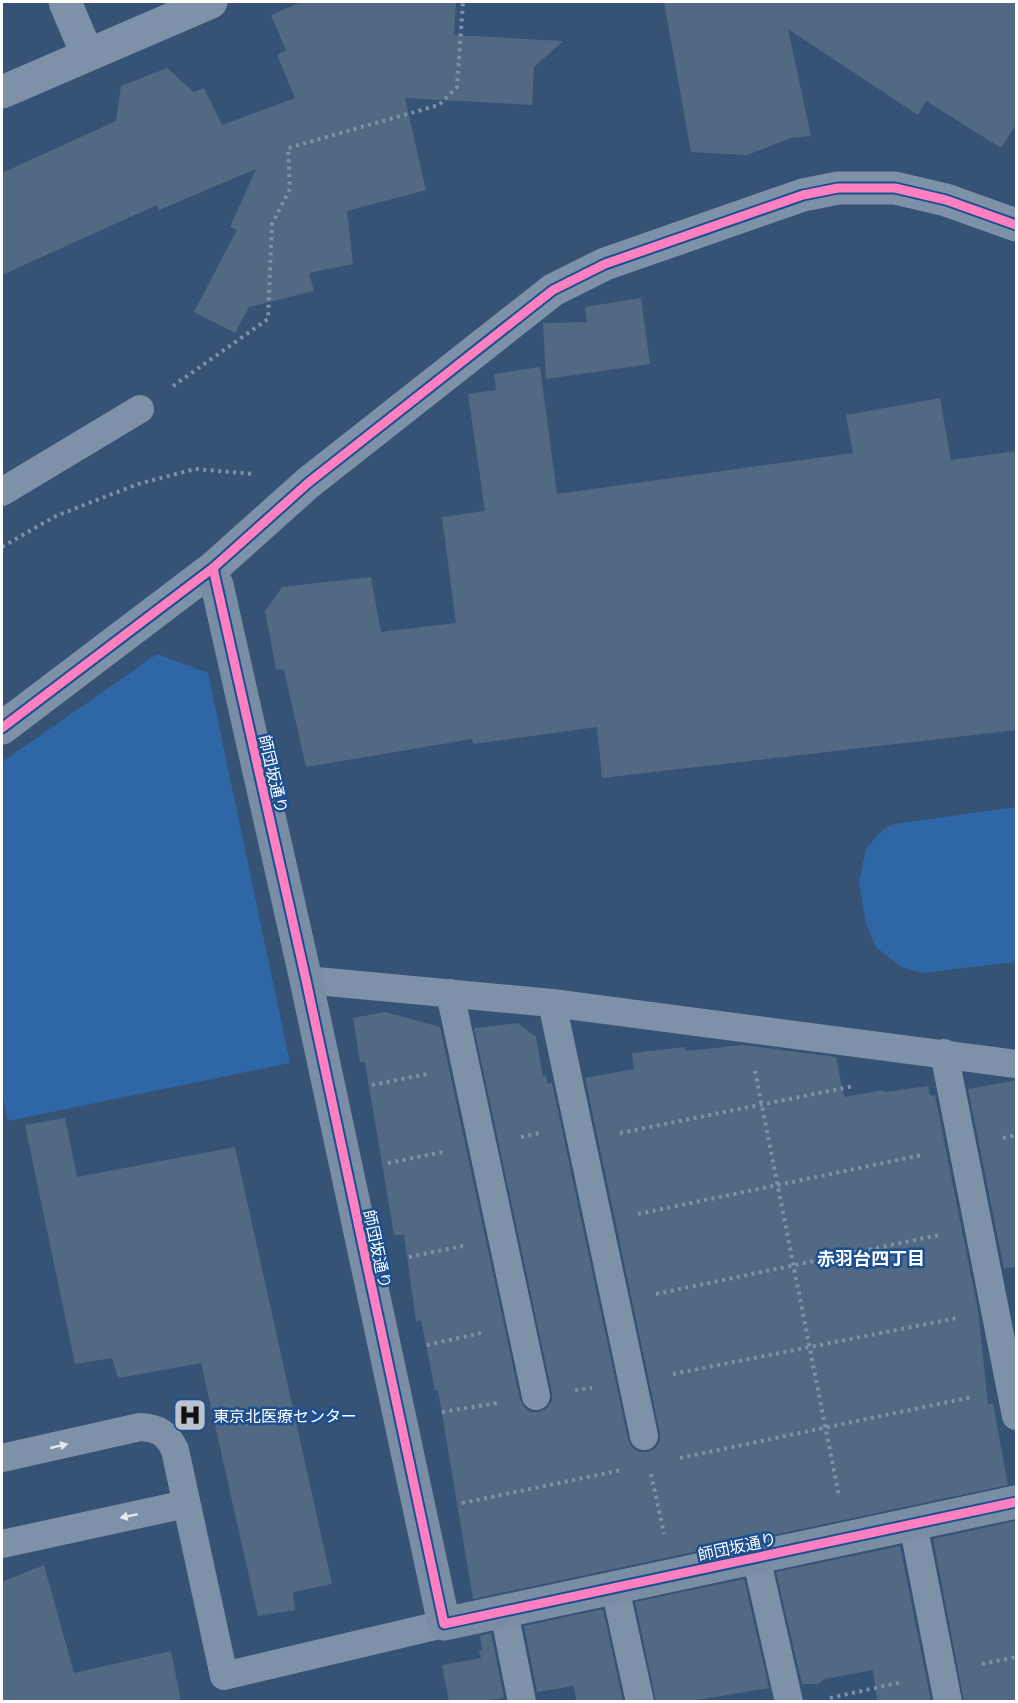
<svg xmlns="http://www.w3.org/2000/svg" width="1018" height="1703" font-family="Lato,'Noto Sans JP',sans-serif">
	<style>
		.green { fill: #2f66a5 }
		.building { fill: #526984 }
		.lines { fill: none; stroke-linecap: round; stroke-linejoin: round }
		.path { stroke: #7d92a8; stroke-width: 4; stroke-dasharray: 3 4.5; stroke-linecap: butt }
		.lane { stroke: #7d92a8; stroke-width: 28 }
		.street { stroke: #7d92a8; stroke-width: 33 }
		.secondary { stroke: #798da4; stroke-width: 33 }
		.cycleway-casing { stroke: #1b4f8f; stroke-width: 13 }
		.cycleway { stroke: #ff80c0; stroke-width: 9 }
		.oneway { fill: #e5e9ee }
		.labels { text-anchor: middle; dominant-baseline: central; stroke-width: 5; stroke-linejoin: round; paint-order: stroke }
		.street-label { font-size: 16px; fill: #fff; stroke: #1b4f8f }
		.poi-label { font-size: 16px; fill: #fff; stroke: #1b4f8f; text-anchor: start }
		.neighbourhood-label { font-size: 18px; font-weight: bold; fill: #fff; stroke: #1b4f8f }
	</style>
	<rect width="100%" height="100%" fill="#365274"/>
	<g class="green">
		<polygon points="157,654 208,673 290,1063 8,1121 2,1095 2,762"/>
		<polygon points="1016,807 1016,962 921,973 901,967 876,947 866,924 859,882 866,848 884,829 894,824"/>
	</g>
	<g class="building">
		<polygon points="302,2 456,2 454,35 563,41 534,67 532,105 405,98 426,190 347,211 353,264 309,273 314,291 249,307 235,333 194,312 237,230 230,227 256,169 159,210 157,205 2,275 2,173 116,121 121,86 167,68 194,92 204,88 222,125 295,98 277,55 286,50 271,15"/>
		<polygon points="664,2 1017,2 1017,123 1001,148 926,101 918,115 788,29 811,136 791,138 747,155 691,152"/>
		<polygon points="641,298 650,364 546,379 543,323 587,322 585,307"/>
		<polygon points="540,367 557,494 853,453 846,415 940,398 951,460 1017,451 1017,730 602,778 597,727 473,744 472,739 306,767 284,670 276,669 265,611 282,587 371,577 381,632 456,623 442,517 485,511 468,394 496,390 494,374"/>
		<polygon points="385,1012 440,1027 520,1399 524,1407 531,1412 539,1412 547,1408 552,1401 552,1393 474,1028 518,1023 536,1037 543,1076 546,1075 548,1084 552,1083 628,1439 632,1447 639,1452 648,1452 655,1448 660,1441 660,1433 585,1078 634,1069 632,1053 685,1047 686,1051 743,1045 836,1057 844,1097 884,1090 884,1092 928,1086 930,1096 935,1095 978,1310 988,1404 993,1403 1008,1485 473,1599 438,1390 435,1390 421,1320 416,1321 404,1235 394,1235 365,1062 360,1062 353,1018"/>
		<polygon points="1017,1080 1017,1266 1004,1269 968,1089"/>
		<polygon points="65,1118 77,1177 235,1147 332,1584 293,1592 295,1610 258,1616 201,1363 118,1378 112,1358 75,1364 25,1125"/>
		<polygon points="1015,1521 1017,1701 964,1701 933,1539"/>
		<polygon points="900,1546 931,1701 877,1701 873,1670 825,1679 818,1684 802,1684 776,1572"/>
		<polygon points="44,1565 74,1673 171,1651 181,1701 2,1701 2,1582"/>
		<polygon points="744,1579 769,1688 692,1701 656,1701 635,1602"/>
		<polygon points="603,1609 623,1701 576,1701 574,1686 537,1692 524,1626"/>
		<polygon points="491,1633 504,1698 483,1701 449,1701 442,1665 481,1658 479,1651 482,1650 480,1636"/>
	</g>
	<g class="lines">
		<g class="path">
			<polyline points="173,386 268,319 272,224 290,189 288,148 439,105 457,87 463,2"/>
			<polyline points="2,547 56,516 138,484 195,469 254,474"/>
			<polyline points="755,1071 839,1496"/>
			<polyline points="372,1085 427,1074"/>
			<polyline points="620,1133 854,1086"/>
			<polyline points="521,1137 540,1133"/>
			<polyline points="1003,1138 1016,1135"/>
			<polyline points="388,1163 443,1152"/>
			<polyline points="638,1214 922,1155"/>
			<polyline points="409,1257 463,1246"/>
			<polyline points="656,1294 939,1235"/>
			<polyline points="427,1345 481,1333"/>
			<polyline points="673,1374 957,1318"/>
			<polyline points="575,1390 592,1388"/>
			<polyline points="442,1412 497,1403"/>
			<polyline points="680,1458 972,1397"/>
			<polyline points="651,1474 664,1534"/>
			<polyline points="462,1503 622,1470"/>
			<polyline points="982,1664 1016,1657"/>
			<polyline points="830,1698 902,1682"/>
		</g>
		<g class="lane">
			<polyline points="2,492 140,409"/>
			<polyline points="306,980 552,1003 1016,1064"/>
			<polyline points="450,993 536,1396"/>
			<polyline points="552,1003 644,1436"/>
			<polyline points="944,1053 1016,1416"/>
			<path d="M2,1458L140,1427C158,1428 167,1433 175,1450L224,1676L444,1624"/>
			<polyline points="913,1524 948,1702"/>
			<polyline points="2,1544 186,1504"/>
			<polyline points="756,1557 789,1702"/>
			<polyline points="615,1588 640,1702"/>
			<polyline points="504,1612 522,1702"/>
		</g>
		<g class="street">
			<polyline points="65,2 87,54"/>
			<polyline points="2,92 211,2"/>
			<polyline points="2,728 213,568 308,483 553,290 605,264 803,195 838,188 895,188 946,200 1016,225"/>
		</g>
		<polyline class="secondary" points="217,585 306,980 444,1624 1016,1502"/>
		<g class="cycleway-casing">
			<g id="cycleway">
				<polyline points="213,568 306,980 444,1624 1016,1502"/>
				<polyline points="2,728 213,568 308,483 553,290 605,264 803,195 838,188 895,188 946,200 1016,225"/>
			</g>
		</g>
		<use href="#cycleway" class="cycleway"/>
	</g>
	<defs><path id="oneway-solid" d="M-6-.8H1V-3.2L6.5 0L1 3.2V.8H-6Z" transform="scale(1.5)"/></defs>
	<g class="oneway">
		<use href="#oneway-solid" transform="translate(59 1446) rotate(-13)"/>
		<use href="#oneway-solid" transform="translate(129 1516) rotate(168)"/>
	</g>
	<defs>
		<g id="hospital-square" transform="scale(1.725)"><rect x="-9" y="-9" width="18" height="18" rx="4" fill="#b9c2ce" stroke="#1b4f8f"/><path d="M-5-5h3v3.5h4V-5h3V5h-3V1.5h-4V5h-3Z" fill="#111"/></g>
	</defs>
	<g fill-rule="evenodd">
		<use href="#hospital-square" x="190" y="1415"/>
	</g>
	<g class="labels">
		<g class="street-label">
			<text transform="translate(274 774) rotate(77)">師団坂通り</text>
			<text transform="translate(378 1249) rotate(78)">師団坂通り</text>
			<text transform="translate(737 1546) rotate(-12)">師団坂通り</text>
		</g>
		<g class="poi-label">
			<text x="213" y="1415">東京北医療センター</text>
		</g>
		<g class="neighbourhood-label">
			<text x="871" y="1258">赤羽台四丁目</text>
		</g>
	</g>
	<rect width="1018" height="1703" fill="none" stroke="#ffffff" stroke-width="6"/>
</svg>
